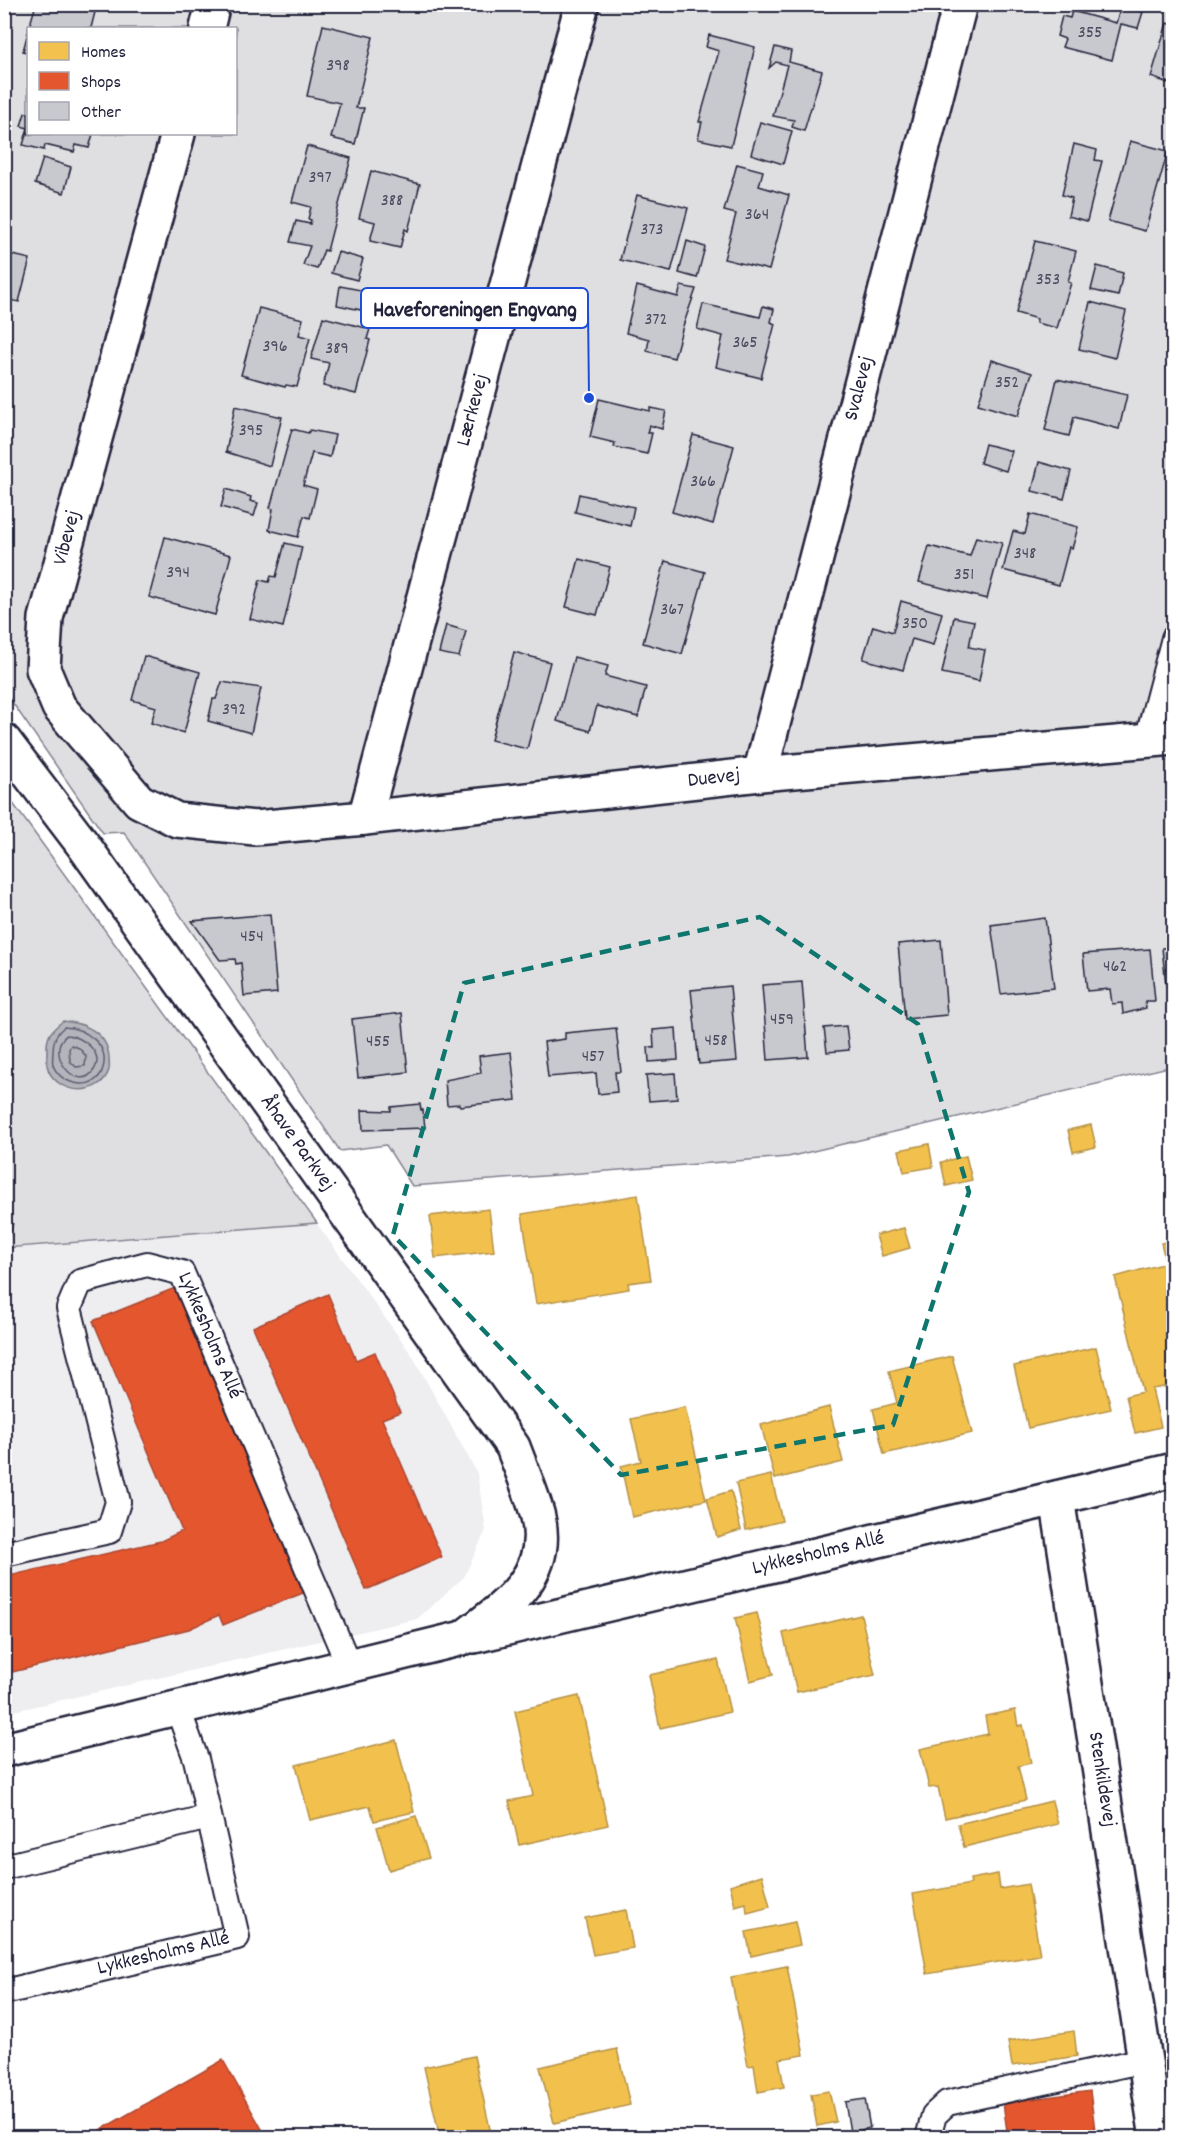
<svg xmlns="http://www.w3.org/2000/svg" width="1178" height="2142" font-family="Dekko,sans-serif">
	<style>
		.built { fill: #eeeef1 }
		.green { fill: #dfdfe2; stroke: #80808e; stroke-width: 1.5; fill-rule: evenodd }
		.water { fill: #b4b4bc; stroke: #7a7a88; stroke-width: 1.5 }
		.homes { fill: #f2c14e; stroke: #b49148; stroke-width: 1.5 }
		.shops { fill: #e4572e; stroke: #aa4732; stroke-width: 1.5 }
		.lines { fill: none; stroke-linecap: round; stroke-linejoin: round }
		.shore { stroke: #5c5c6f; stroke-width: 1.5 }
		.building { fill: #c8c8cf; stroke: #22223b; stroke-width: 1.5 }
		.service-casing { stroke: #22223b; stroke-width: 28 }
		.minor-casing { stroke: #22223b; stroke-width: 38 }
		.service { stroke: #fff; stroke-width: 24 }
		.minor { stroke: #fff; stroke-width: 33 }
		.marked { fill: none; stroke: #0f766e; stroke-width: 4.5; stroke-dasharray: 12 8; stroke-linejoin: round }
		.labels { text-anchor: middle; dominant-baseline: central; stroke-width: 6; stroke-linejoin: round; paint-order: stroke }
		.number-label { font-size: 18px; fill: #4c4c60 }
		.street-label { font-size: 21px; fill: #22223b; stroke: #fff }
		.leader { fill: none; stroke: #1d4ed8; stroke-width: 2 }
		.callout-dot { fill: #1d4ed8; stroke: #fff; stroke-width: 2 }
		.callout { fill: #fff; stroke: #1d4ed8; stroke-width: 2 }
		.callout-label { font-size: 22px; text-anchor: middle; font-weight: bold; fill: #22223b }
	</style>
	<rect width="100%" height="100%" fill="#fff"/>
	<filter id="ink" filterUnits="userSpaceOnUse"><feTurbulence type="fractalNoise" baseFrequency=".0167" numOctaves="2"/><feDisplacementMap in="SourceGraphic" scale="12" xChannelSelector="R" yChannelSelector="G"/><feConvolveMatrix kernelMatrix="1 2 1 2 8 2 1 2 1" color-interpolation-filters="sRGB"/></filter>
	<g filter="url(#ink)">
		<polygon class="built" points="4,792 412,1355 477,1473 486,1530 464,1577 417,1619 5,1713"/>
		<g class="green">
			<path d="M4,5H1173V1066L788,1157L412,1186L386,1145L340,1151L124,832L103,833L5,692ZM28,28H236V134H28Z"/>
			<polygon points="4,791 317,1223 5,1248 13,1224 4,1223"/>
		</g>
		<path class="water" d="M63,1021C84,1023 107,1032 109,1057C109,1061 110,1066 109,1070C100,1099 53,1095 47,1065C46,1061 47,1056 47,1052C46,1036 51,1030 63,1021Z"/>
		<g class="homes">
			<polygon points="1091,1125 1096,1147 1073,1152 1068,1130"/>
			<polygon points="929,1144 933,1167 904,1172 899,1150"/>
			<polygon points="966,1156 972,1180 946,1186 941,1162"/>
			<polygon points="638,1195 651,1280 628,1283 629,1289 536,1304 522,1214"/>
			<polygon points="489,1209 494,1251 435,1258 430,1216"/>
			<polygon points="904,1228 910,1248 882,1256 876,1235"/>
			<polygon points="1174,1240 1174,1385 1152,1389 1161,1427 1135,1433 1126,1396 1143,1392 1115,1277 1166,1263 1161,1243"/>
			<polygon points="1096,1347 1111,1409 1028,1428 1014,1366"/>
			<polygon points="952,1356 972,1433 884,1454 873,1409 897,1403 889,1371"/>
			<polygon points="685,1407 706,1500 632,1517 621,1466 641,1461 631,1419"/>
			<polygon points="829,1407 843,1462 775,1479 761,1425"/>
			<polygon points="771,1475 782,1521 746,1530 736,1483"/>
			<polygon points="731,1491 741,1530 717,1537 707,1498"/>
			<polygon points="757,1613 773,1675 750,1681 735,1618"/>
			<polygon points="861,1615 875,1675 797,1692 783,1633"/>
			<polygon points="718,1660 730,1712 660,1728 649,1675"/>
			<polygon points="579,1696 608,1825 519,1845 509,1801 533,1796 515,1711"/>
			<polygon points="1015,1710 1018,1726 1023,1725 1031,1763 1018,1766 1026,1800 945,1818 938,1787 929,1788 920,1749 988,1734 985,1716"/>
			<polygon points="396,1740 414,1812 374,1821 370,1806 310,1820 296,1765"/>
			<polygon points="1174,1774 1174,1794 1169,1775"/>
			<polygon points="1052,1801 1058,1824 964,1847 958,1824"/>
			<polygon points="416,1816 429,1858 389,1870 377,1827"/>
			<polygon points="998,1874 1000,1889 1028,1884 1040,1955 927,1974 913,1894 971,1884 970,1879"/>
			<polygon points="762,1875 770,1907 747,1913 746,1903 735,1906 730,1885"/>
			<polygon points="626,1910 633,1948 593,1955 585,1918"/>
			<polygon points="795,1922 800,1945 751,1956 746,1932"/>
			<polygon points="787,1966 804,2055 779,2059 784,2087 758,2092 754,2065 748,2066 731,1977"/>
			<polygon points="1074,2031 1077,2056 1012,2066 1008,2041"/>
			<polygon points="617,2049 630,2105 554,2123 540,2067"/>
			<polygon points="474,2056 492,2138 440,2138 424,2067"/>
			<polygon points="829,2091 836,2122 817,2126 811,2094"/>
		</g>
		<g class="shops">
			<polygon points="180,1286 308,1591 223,1625 219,1615 189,1629 4,1674 4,1577 161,1541 182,1531 93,1321"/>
			<polygon points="328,1294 356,1360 375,1352 400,1412 382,1419 442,1557 366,1590 253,1327"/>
			<polygon points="223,2060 267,2138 86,2138"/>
			<polygon points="1090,2091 1096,2138 1008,2138 1003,2103"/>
		</g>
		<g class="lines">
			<g class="shore">
				<path d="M64,1027C84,1028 110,1044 103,1068C97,1093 60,1086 53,1065C52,1061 53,1055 53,1051C53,1041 56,1033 64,1027Z"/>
				<path d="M67,1035C82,1036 105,1053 94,1070C77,1096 43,1050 67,1035Z"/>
				<polygon points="71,1045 79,1048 86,1056 85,1066 76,1067 70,1061 69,1049"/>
			</g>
		</g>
		<g class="building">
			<polygon points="36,4 97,4 91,28 29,28"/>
			<polygon points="1121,6 1143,12 1138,28 1121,24 1112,60 1062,47 1065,39 1057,36 1062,16 1070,18 1072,11 1116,23"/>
			<polygon points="1167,23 1174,25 1174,85 1151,77"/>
			<polygon points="323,25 373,37 356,108 364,108 355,144 331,138 340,103 307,96"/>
			<polygon points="28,32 28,53 23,51"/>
			<polygon points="709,35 755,47 731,146 698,139 702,122 699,122 719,51 706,47"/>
			<polygon points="775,47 791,51 789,62 822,71 804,131 792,127 794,120 773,116 787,65 776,62 769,68"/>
			<polygon points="25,113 28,113 28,134 93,134 89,148 76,145 74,152 45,145 44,150 23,145 28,128 21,126"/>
			<polygon points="760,122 792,131 783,164 751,154"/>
			<polygon points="1130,141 1168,151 1145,231 1108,221"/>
			<polygon points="1074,144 1097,150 1095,160 1102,161 1087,221 1068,216 1072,198 1062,195"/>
			<polygon points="307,146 351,158 327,251 324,250 317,269 303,265 310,246 290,242 296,221 310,224 311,220 308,219 311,207 292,202"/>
			<polygon points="43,158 71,167 64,193 35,184"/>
			<polygon points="737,164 763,171 759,186 789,195 769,270 724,259 736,214 724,211"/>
			<polygon points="371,171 420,184 408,231 405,229 400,248 370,241 375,222 359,218"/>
			<polygon points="637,195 688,208 671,272 620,260"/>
			<polygon points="687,241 705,247 697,278 679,273"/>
			<polygon points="1035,241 1076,251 1068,282 1071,283 1057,328 1036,323 1037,319 1016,313"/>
			<polygon points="338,252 363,259 357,280 331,273"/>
			<polygon points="4,253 30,259 19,302 4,299"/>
			<polygon points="1097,266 1123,273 1118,296 1091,290"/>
			<polygon points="340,286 366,291 361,310 337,305"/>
			<polygon points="637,286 678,297 681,286 696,289 683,326 674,358 647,351 649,339 626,333"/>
			<polygon points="1090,302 1126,311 1115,358 1079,349"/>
			<polygon points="703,304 760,317 763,306 774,309 771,322 775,324 761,378 716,367 723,336 697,329"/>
			<polygon points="259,308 303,319 299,335 310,338 297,387 286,385 285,387 241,375"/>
			<polygon points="323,317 370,329 367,339 370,340 356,394 323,386 329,363 311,359"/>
			<polygon points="992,360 1032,373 1018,416 978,404"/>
			<polygon points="1057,379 1127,395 1119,429 1074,417 1069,436 1045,430"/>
			<polygon points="599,399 650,411 650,408 666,411 662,429 649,425 647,433 652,433 647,454 614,447 615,443 590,437"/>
			<polygon points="235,406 282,417 270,466 226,452"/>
			<polygon points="292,429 308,433 310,430 335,435 330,457 312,453 303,485 317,489 310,518 304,516 298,537 269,530 273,509 270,508"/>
			<polygon points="693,435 734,446 713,524 672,512"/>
			<polygon points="985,444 1012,451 1006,471 980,463"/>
			<polygon points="1039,462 1071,471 1064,499 1032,491"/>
			<polygon points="226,489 251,497 250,501 258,503 254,516 221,507"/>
			<polygon points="579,494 634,507 630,526 575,512"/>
			<polygon points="1030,514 1078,527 1072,549 1069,547 1059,585 1003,570 1013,531 1025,534"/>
			<polygon points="165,537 231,555 215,615 149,597"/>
			<polygon points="976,537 1002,543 987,599 919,582 929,546 970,556"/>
			<polygon points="285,543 302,547 283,627 250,619 260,580 269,582 271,576 276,577"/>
			<polygon points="579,559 610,567 597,615 566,607"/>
			<polygon points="665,561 705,572 682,654 643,643"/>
			<polygon points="901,601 942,613 933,645 912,639 903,670 863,659 873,626 893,632"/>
			<polygon points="954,617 974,621 969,647 985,650 979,681 942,673"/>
			<polygon points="446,625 466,631 459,657 439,653"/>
			<polygon points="514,652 550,662 527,749 491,740"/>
			<polygon points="144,656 200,672 184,733 151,723 156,707 132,700"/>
			<polygon points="574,657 608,666 605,676 646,687 638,717 597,706 590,731 557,721"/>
			<polygon points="222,682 261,688 251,733 208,721 213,699 216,699"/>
			<polygon points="270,914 277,993 244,996 241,963 236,964 235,959 220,960 192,921"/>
			<polygon points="1045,918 1054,988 1001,994 991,925"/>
			<polygon points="941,940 947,1015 905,1019 898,944"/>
			<polygon points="1174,947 1174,984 1166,985 1162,948"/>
			<polygon points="1150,949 1155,1001 1145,1001 1146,1008 1123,1014 1122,1003 1112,1004 1110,989 1087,991 1083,954"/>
			<polygon points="802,982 808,1057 768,1060 762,985"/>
			<polygon points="730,986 737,1061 699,1064 691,990"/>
			<polygon points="402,1013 408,1072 358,1078 352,1019"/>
			<polygon points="846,1026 849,1050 827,1052 824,1028"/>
			<polygon points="616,1028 621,1072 615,1072 617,1092 598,1094 596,1073 548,1077 544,1042 565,1039 565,1033"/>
			<polygon points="676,1028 678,1060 649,1062 648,1047 654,1048 653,1030"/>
			<polygon points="511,1052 516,1100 460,1106 459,1104 447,1105 445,1080 481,1073 479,1056"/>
			<polygon points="675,1073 677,1099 649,1101 646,1075"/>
			<polygon points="420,1104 421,1110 423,1110 425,1128 363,1130 362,1110 391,1111 391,1107"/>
			<polygon points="865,2099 870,2128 850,2132 845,2102"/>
		</g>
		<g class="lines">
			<g class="service-casing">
				<g id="service">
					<polyline points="1147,740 1174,638"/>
					<path id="s1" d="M4,1554L109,1531L118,1502L69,1308L80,1282L147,1264L182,1273L349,1666"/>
					<polyline points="4,1867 209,1817"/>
					<path id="s2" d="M4,1992L237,1937L196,1759L178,1709"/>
					<polyline points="928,2138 934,2115 947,2103 1145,2060"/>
				</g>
			</g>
			<g class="minor-casing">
				<g id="minor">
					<polyline points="207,28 213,4"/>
					<path id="s3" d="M178,134L46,618L43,669L59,707L139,801L177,820L255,828L365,818L760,774L1174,738"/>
					<path id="s4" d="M4,741L84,846L513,1447C521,1469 532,1493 538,1517C552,1576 504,1607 463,1638L4,1750"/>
					<path id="s5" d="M760,774L960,4"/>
					<path id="s6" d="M365,818L582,4"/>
					<path id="s7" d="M1057,1498L1157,2138"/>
					<path id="s8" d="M474,1636L1174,1470"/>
				</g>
			</g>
			<use href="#service" class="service"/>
			<use href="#minor" class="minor"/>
		</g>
	</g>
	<path class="marked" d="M760,917L918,1024L969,1192L893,1425L621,1475L393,1235L464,983Z"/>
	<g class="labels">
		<g class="number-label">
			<text x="1090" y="33">355</text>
			<text x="338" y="66">398</text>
			<text x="320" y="178">397</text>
			<text x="392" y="201">388</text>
			<text x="757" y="215">364</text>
			<text x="652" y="230">373</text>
			<text x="1048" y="280">353</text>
			<text x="656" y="320">372</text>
			<text x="745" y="343">365</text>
			<text x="275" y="347">396</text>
			<text x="337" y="349">389</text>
			<text x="1007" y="383">352</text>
			<text x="251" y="431">395</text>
			<text x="703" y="482">366</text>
			<text x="1025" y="554">348</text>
			<text x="178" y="573">394</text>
			<text x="964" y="575">351</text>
			<text x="672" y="610">367</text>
			<text x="915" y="624">350</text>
			<text x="234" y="710">392</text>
			<text x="252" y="937">454</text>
			<text x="1115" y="967">462</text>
			<text x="782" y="1020">459</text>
			<text x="716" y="1041">458</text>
			<text x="378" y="1042">455</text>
			<text x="593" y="1057">457</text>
		</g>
		<g class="street-label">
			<text stroke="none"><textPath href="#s5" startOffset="398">Svalevej</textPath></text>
			<text stroke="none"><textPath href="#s6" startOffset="422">Lærkevej</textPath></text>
			<text transform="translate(68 538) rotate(-75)">Vibevej</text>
			<text stroke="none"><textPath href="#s3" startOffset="1300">Duevej</textPath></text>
			<text stroke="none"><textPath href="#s4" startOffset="498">Åhave Parkvej</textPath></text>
			<text stroke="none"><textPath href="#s1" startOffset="540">Lykkesholms Allé</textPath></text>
			<text stroke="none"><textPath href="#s8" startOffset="354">Lykkesholms Allé</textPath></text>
			<text stroke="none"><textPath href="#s7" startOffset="285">Stenkildevej</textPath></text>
			<text stroke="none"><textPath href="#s2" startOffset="164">Lykkesholms Allé</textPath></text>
		</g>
	</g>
	<path class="leader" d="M589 398L588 308"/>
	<circle class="callout-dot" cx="589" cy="398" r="6"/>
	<rect class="callout" x="361" y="288" width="227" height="40" rx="6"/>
	<g class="callout-label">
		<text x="475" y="316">Haveforeningen Engvang</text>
	</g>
	<rect width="1178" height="2142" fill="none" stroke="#fff" stroke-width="24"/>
	<rect x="12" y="12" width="1154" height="2118" fill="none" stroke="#22223b" stroke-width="2" filter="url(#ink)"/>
	<rect x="27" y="27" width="210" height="108" fill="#ffffff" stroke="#a7a7b1" stroke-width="1.5"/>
	<rect x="39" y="42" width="30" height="18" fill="#f2c14e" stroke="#a7a7b1" stroke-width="1.5"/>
	<text x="81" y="57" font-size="18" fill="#22223b">Homes</text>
	<rect x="39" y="72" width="30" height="18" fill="#e4572e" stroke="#a7a7b1" stroke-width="1.5"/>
	<text x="81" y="87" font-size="18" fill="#22223b">Shops</text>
	<rect x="39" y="102" width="30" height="18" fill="#c8c8cf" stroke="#a7a7b1" stroke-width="1.5"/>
	<text x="81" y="117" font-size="18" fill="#22223b">Other</text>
</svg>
